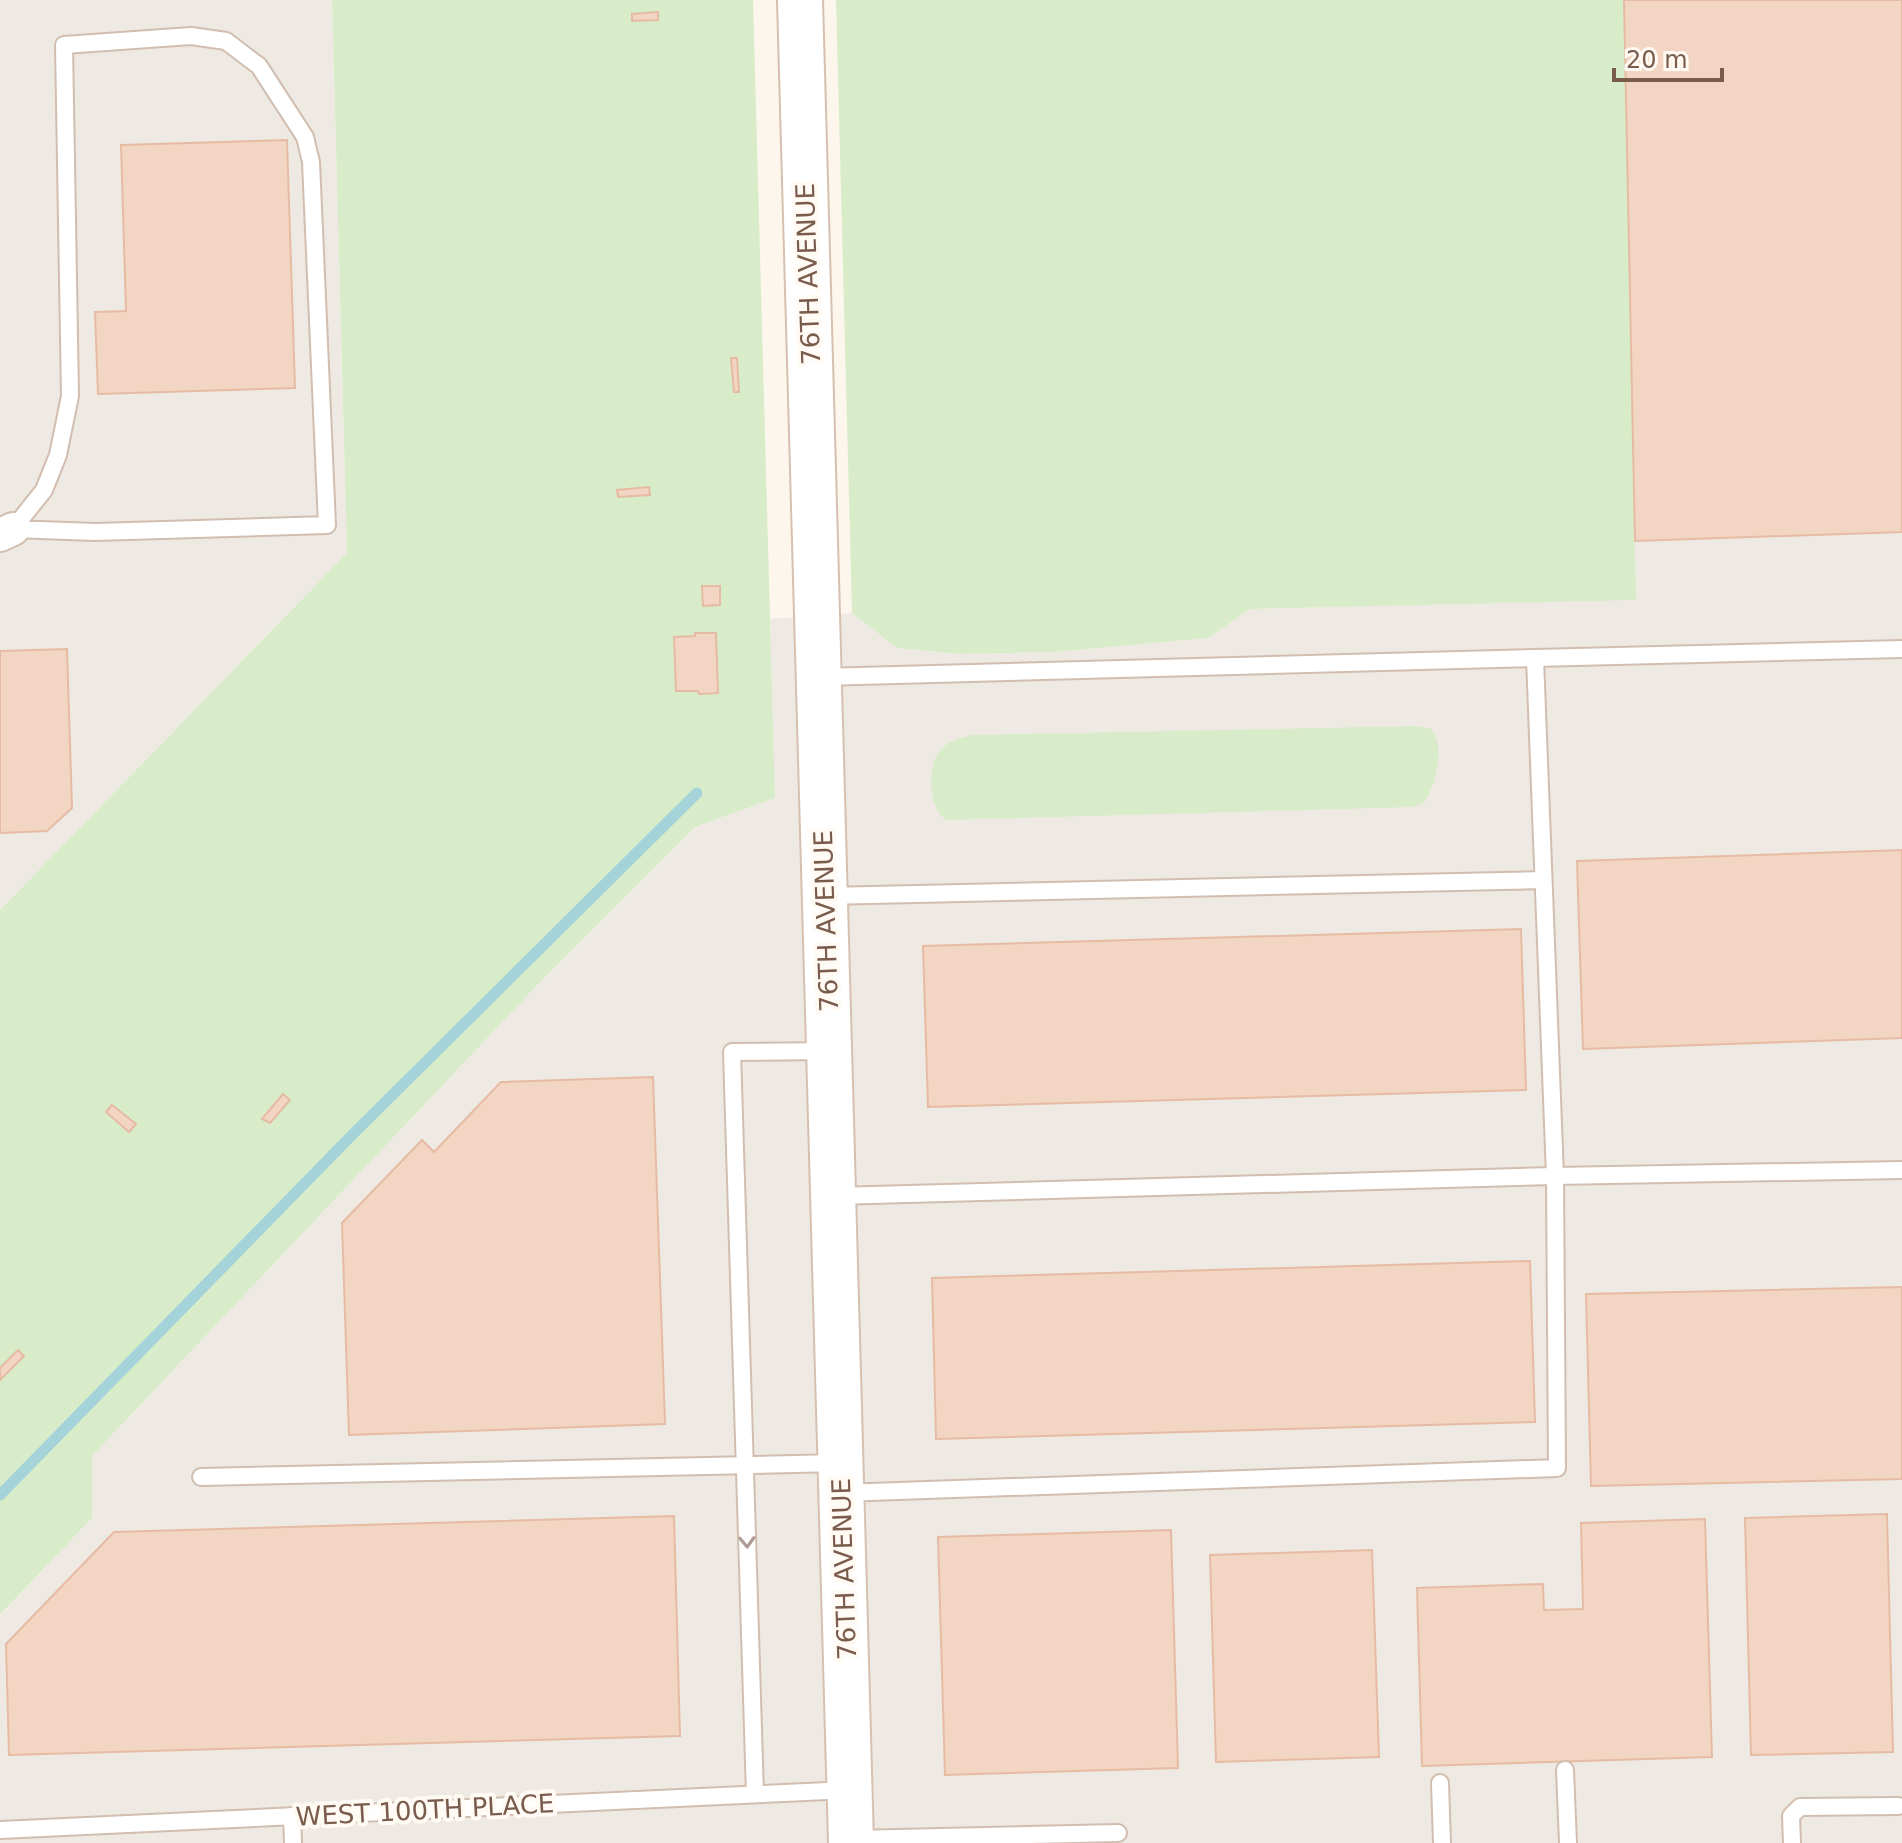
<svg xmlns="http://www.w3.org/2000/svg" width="1902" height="1843" font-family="'DejaVu Sans',sans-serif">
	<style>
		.industrial { fill: #efe9e4 }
		.green { fill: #d8ecc9 }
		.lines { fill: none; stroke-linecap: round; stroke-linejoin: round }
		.stream { stroke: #a5d3da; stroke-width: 11 }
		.building { fill: #f3d5c3; stroke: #e6bba3; stroke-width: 2 }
		.lane-casing { stroke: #d1beb0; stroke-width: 20 }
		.street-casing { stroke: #d1beb0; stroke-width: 36 }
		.secondary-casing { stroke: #d6c0b0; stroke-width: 48 }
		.lane { stroke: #fff; stroke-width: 16 }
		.street { stroke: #fff; stroke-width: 32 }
		.secondary { stroke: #fff; stroke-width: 44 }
		.oneway { stroke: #af9d94 }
		.labels { text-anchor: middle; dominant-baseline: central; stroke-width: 8; stroke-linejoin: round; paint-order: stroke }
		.street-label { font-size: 26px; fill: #7a5c4d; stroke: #fffaf3 }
	</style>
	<rect width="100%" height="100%" fill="#fdf6ec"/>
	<g class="industrial">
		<polygon points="0,0 332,0 347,553 0,910"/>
		<polygon points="1624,0 1902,0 1902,1843 0,1843 0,1616 92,1518 92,1456 545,977 695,827 775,798 770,619 852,613 897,648 960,654 1055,652 1208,638 1250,609 1635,599"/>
	</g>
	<g class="green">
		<polygon points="332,0 753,0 775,798 695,827 545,977 92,1456 92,1518 0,1615 0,910 347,553"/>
		<polygon points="836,0 1624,0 1636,600 1250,609 1208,638 1055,652 960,654 897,648 852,613"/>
		<path d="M1418,726L1431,729C1446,748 1436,783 1424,803L1412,807L947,820C929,811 928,774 936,756C944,742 959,738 973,735Z"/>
	</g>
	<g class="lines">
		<polyline class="stream" points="0,1495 353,1134 697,793"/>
	</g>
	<g class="building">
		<polygon points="1624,0 1902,0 1902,532 1635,541"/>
		<polygon points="658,12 658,20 632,21 632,14"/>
		<polygon points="287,140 295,388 98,394 95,312 126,311 121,145"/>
		<polygon points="731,358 737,358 739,392 734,392"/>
		<polygon points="649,487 650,495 618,497 617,490"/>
		<polygon points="702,586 720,586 720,605 703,606"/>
		<polygon points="695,633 716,633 718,693 699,694 698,691 676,691 674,637 695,636"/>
		<polygon points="67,649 72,808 47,831 0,833 0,651"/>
		<polygon points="1902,850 1902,1038 1583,1049 1577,861"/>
		<polygon points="1521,929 1526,1090 928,1107 923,946"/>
		<polygon points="653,1077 665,1424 349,1435 342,1223 422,1140 434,1152 501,1082"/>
		<polygon points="283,1094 290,1100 270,1123 262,1119"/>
		<polygon points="112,1105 136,1124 129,1132 106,1112"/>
		<polygon points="1530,1261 1535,1422 936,1439 932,1278"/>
		<polygon points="1902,1287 1902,1479 1591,1486 1586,1294"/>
		<polygon points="18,1350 24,1356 0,1380 0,1368"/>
		<polygon points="1887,1514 1893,1752 1751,1755 1745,1518"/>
		<polygon points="674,1516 680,1736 9,1755 6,1644 114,1532"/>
		<polygon points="1705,1519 1712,1757 1422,1766 1417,1588 1543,1584 1544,1610 1583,1609 1581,1523"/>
		<polygon points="1171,1530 1178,1768 945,1775 938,1537"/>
		<polygon points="1372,1550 1379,1757 1216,1762 1210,1555"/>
	</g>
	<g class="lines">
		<g class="lane-casing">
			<g id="lane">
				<polygon points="191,36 226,41 259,66 305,137 311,162 327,525 95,532 13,529 44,490 58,455 70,396 64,45"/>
				<polyline points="1535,658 1902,649"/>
				<polyline points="821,677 1535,658 1555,1176 1557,1468 842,1493"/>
				<polyline points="825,896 1543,880"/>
				<polyline points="835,1196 1555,1176 1902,1170"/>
				<polyline points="201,1477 839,1463"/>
				<polyline points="1565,1770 1568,1843"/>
				<polyline points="1440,1783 1442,1843"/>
				<polyline points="755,1794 732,1052 828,1051"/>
				<polyline points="292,1816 293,1843"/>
				<polyline points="0,1830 849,1790"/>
				<polyline points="853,1839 1118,1833"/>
				<polyline points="1792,1843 1791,1816 1800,1807 1898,1806"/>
			</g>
		</g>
		<g class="street-casing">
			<polyline id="street" points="0,535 13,529"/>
		</g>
		<g class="secondary-casing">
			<polyline id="secondary" points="800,0 851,1843"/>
		</g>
		<use href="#lane" class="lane"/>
		<use href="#street" class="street"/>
		<use href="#secondary" class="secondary"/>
	</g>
	<defs><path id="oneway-chevron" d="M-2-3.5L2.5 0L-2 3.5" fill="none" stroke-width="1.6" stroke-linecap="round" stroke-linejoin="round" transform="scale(2)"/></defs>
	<use class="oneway" href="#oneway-chevron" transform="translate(747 1542) rotate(88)"/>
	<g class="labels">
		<g class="street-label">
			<text transform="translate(808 274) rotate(-92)">76TH AVENUE</text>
			<text transform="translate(826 921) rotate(-92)">76TH AVENUE</text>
			<text transform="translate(844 1569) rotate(-92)">76TH AVENUE</text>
			<text transform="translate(425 1810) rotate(-3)">WEST 100TH PLACE</text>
		</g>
	</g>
	<path d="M1614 68v12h108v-12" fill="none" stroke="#7a5c4d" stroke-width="4"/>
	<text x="1626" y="68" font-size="24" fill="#7a5c4d" stroke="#fffaf3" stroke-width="6" paint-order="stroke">20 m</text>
</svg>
